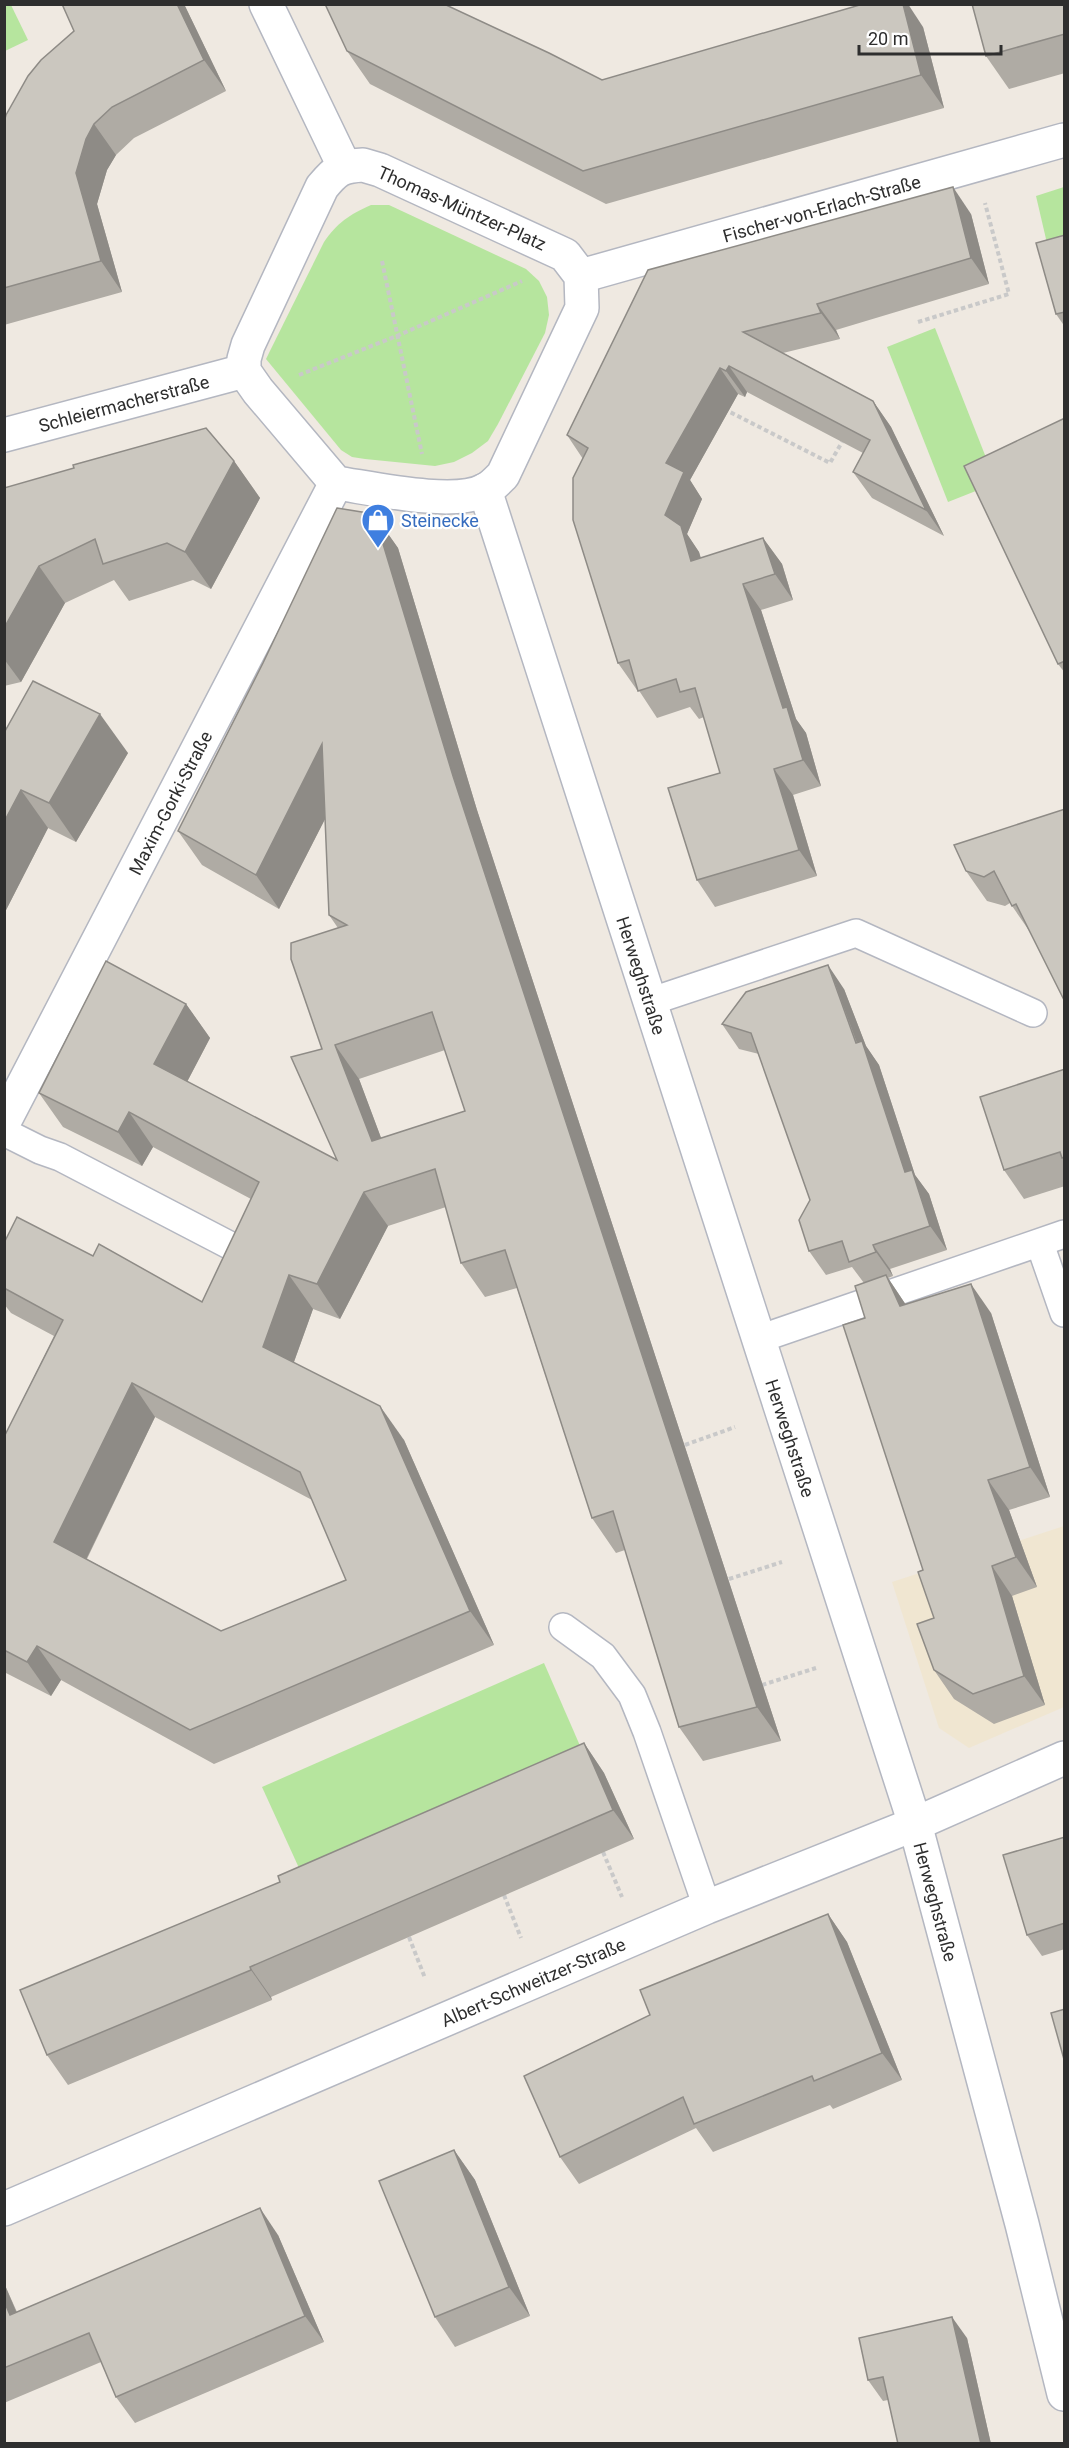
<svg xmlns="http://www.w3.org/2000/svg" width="1069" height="2448" font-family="Roboto,sans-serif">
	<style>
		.education { fill: #f0e6d1 }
		.green { fill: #b6e59e }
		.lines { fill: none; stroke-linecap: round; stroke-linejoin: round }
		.service-casing { stroke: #b4b7c1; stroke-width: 30 }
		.minor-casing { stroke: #b4b7c1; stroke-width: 36 }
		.path { stroke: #c9c9c9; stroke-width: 4; stroke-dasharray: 4.5 3; stroke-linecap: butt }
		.service { stroke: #fff; stroke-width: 27 }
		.minor { stroke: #fff; stroke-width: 33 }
		.wall { fill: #afaba4; fill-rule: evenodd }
		.shaded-wall { fill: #8e8b86 }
		.building { fill: #cbc7bf; stroke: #8e8b86; stroke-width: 1.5; fill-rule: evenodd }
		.labels { text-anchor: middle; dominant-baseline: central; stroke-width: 4.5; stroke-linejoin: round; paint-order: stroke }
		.street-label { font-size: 18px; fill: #2e2e2e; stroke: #fff }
		.shop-label { font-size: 18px; fill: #366cbe; stroke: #fff; text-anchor: start }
	</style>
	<rect width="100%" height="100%" fill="#efe9e1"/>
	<polygon class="education" points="1064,1526 1064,1707 969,1748 939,1728 892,1582"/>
	<g class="green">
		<polygon points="4,5 11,5 28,40 5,51"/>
		<polygon points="1064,187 1064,278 1053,269 1036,196"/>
		<path d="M371,205H389L526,269L539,281L547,297L549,315L545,333L498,424L488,441L472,453L454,462L435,466L365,459L352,457L341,450L266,359L324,242C337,223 350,214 371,205Z"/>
		<polygon points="935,328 996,483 948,502 887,347"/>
		<polygon points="544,1663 581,1748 299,1868 262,1787"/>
	</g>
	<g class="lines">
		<g class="service-casing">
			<g id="service">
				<polyline points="649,1002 856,933 1033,1013"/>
				<polyline points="4,1132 40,1150 60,1157 231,1246"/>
				<polyline points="1040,1244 1064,1313"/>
				<polyline points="759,1339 1064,1234"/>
				<polyline points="563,1627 603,1656 632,1695 647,1732 707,1907"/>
			</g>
		</g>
		<g class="minor-casing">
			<g id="minor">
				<polyline points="266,4 344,166"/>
				<path d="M363,165L380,170L565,255L581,276L582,308L503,475C498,480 492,487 485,490C455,507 371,488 336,483L258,391L244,371V359L248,345L322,187C336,170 341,166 363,165Z"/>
				<path id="s1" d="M581,276L1064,140"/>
				<path id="s2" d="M4,435L244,371"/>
				<path id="s3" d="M485,490L915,1824L1022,2224L1064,2394"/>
				<path id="s4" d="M4,1122L336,483"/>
				<path id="s5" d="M4,2209L707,1907L915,1824L1064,1758"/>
			</g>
		</g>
		<g class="path">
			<polyline points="382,261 422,454"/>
			<polyline points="918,322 1009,294 985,203"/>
			<polyline points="299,375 399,335 522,281"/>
			<polyline points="724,409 830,463 842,442"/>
			<polyline points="685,1445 735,1427"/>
			<polyline points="729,1579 782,1562"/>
			<polyline points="762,1685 816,1668"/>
			<polyline points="603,1852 622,1897"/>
			<polyline points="504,1895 521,1938"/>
			<polyline points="409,1937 425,1978"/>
		</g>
		<use href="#service" class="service"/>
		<use href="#minor" class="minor"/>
	</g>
	<g class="wall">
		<polygon points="184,4 226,91 134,138 116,155 107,170 97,204 122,292 4,325 4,122"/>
		<polygon points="1065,4 1065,73 1009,89 986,56"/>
		<polygon points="923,27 944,108 606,204 370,84 347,51 602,80"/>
		<polygon points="971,214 989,284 836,330 840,339 783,353 873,401 891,427 944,536 872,498 853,472 863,453 747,392 745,397 738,394 690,480 702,499 687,534 699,552 701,558 763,538 782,564 793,600 761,610 796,719 806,733 821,786 793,795 817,876 715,907 697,880 720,773 704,717 699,719 690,707 657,718 638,689 637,690 618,663 583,459 567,435 648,270"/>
		<polygon points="1065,235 1065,327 1056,314"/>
		<polygon points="1065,418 1065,673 1058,664"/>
		<polygon points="234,461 260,498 211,589 193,580 129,601 114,580 65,603 21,682 4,686 4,488"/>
		<path d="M374,514L398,548L477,810L781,1741L703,1761L679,1727L625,1550L616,1553L592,1518L517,1288L485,1297L461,1263L446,1207L388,1226L340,1319L313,1309L294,1362L404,1440L494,1645L214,1764L61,1680L51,1696L4,1672V1437L54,1336L11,1313L4,1304V1243L93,1256L202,1302L251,1199L153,1147L142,1166L63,1127L39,1093L186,1004L210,1038L187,1082L337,1160L322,1049L338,928L329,915L325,819L279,909L202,865L178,831ZM445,1050L465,1111L381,1138L359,1079ZM155,1417L312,1500L346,1580L221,1631L87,1559Z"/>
		<polygon points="4,733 128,753 76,842 48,828 4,914"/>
		<polygon points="1065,809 1030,932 1010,903 1005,906 987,901 966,871"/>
		<polygon points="844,989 866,1046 879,1065 915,1175 929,1194 947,1250 890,1269 893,1276 888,1278 906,1305 991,1313 1050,1497 1009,1510 1037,1587 1012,1596 1045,1705 994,1724 954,1699 934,1670 934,1618 865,1318 864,1283 852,1267 826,1275 809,1251 810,1200 759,1054 739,1049 722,1024"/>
		<polygon points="1065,1069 1065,1186 1024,1199 1004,1170"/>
		<polygon points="584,1743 604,1773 634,1839 271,1997 272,2000 68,2085 47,2055 280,1882"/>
		<polygon points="1065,1837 1065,1949 1042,1956 1027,1935"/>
		<polygon points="828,1914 847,1942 902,2080 833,2109 830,2105 713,2152 696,2128 579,2184 560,2157 650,2015"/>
		<polygon points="454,2150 475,2180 530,2316 455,2347 435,2317"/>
		<polygon points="278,2235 324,2342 135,2423 116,2397 101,2362 4,2403 4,2283 17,2312"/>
		<polygon points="967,2338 991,2444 898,2444 888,2400 883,2401 868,2380"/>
	</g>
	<g class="shaded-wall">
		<polygon points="177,4 184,4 226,91 204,60"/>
		<polygon points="903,4 908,4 923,27 944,108 921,75"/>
		<polygon points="94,124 116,155 107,170 97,204 122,292 101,261 76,173 86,139"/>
		<polygon points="953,187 971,214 989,284 971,258"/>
		<polygon points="817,304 836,330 840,339 821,313"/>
		<polygon points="729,366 747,392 745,397 726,371"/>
		<polygon points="720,368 738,394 690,480 702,499 687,534 699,552 709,588 691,561 665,515 666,463"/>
		<polygon points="873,401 891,427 944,536 926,510"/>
		<polygon points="234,461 260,498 211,589 185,552"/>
		<polygon points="374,514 398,548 477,810 781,1741 757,1707 453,776"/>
		<polygon points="763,538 782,564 793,600 775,574"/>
		<polygon points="39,566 65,603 21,682 4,659 4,628"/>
		<polygon points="743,584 761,610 796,719 806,733 821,786 803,760 783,708"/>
		<polygon points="100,714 128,753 76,842 49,803"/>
		<polygon points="322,744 346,778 279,909 256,875"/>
		<polygon points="774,769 793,795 817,876 799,850"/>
		<polygon points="21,790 48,828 4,914 4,822"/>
		<polygon points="828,965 844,989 866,1046 879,1065 915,1175 929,1194 947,1250 930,1226 905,1172"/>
		<polygon points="186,1004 210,1038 178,1099 154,1064"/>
		<polygon points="335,1045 359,1079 395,1175 372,1141"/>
		<polygon points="129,1112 153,1147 142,1166 118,1132"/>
		<polygon points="364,1192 388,1226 340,1319 317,1284"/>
		<polygon points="873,1245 890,1269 893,1276 876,1252"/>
		<polygon points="289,1275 313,1309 287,1381 263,1347"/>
		<polygon points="886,1275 906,1305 900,1306"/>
		<polygon points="971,1284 991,1313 1050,1497 1030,1467"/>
		<polygon points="132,1383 155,1417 78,1576 54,1542"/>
		<polygon points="380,1406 404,1440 494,1645 470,1611"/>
		<polygon points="988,1480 1009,1510 1037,1587 1016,1557"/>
		<polygon points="992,1566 1012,1596 1045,1705 1024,1676"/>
		<polygon points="37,1646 61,1680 51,1696 27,1662"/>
		<polygon points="584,1743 604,1773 634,1839 613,1810"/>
		<polygon points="828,1914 847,1942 902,2080 882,2053"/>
		<polygon points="250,1967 271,1997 272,2000 251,1970"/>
		<polygon points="454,2150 475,2180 530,2316 509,2287"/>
		<polygon points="260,2208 278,2235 324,2342 305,2316"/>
		<polygon points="4,2283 29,2342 10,2315 4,2301"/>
		<polygon points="952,2317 967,2338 991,2444 981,2444"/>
	</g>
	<g class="building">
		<polygon points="62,4 177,4 204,60 112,107 94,124 86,139 76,173 101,261 4,288 4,122 6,115 28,76 41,60 74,31"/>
		<polygon points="325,4 444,4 549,53 602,80 863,4 903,4 921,75 583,171 347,51"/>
		<polygon points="972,4 1065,4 1065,34 986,56"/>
		<polygon points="953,187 971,258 817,304 821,313 743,332 873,401 926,510 853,472 870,440 729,366 726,371 720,368 666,463 684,472 665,515 681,526 691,561 763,538 775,574 743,584 783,708 787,707 803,760 774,769 799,850 697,880 668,788 720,773 695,688 680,692 676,679 638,691 629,660 618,663 573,520 573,478 588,448 567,435 648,270"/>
		<polygon points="1065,235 1065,312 1056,314 1036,243"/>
		<polygon points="1065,418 1065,661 1058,664 964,466"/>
		<polygon points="206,428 234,461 185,552 167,543 103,564 95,539 39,566 4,628 4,488 74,468 73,465"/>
		<path d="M337,508L374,514L453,776L757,1707L679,1727L613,1511L592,1518L505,1250L461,1263L435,1169L364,1192L317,1284L289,1275L263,1347L380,1406L470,1611L190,1730L37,1646L27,1662L4,1650V1437L63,1320L4,1288V1243L17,1217L93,1256L99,1244L202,1302L259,1182L129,1112L118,1132L39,1093L106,961L186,1004L154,1064L337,1160L291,1057L322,1049L291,959V943L347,925L329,915L322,744L256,875L178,831L263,663ZM432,1012L465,1111L372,1141L335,1045ZM132,1383L300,1472L346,1580L221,1631L54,1542Z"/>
		<polygon points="33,681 100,714 49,803 21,790 4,822 4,733"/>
		<polygon points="1065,809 1065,1002 1016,904 1012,906 994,871 984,877 966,871 954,845"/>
		<polygon points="828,965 856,1043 862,1041 905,1172 912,1170 930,1226 873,1245 876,1252 849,1262 842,1241 809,1251 799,1220 810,1200 751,1033 722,1024 746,992"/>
		<polygon points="1065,1069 1065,1157 1062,1158 1060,1152 1004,1170 980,1097"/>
		<polygon points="886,1275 900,1306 971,1284 1030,1467 988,1480 1016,1557 992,1566 1024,1676 973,1694 934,1670 917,1624 934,1618 918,1572 923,1570 843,1325 865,1318 855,1286"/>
		<polygon points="584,1743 613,1810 250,1967 251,1970 47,2055 20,1990 280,1882 278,1876"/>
		<polygon points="1065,1837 1065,1923 1027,1935 1003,1855"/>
		<polygon points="828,1914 882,2053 814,2081 812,2076 694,2124 683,2097 560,2157 524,2076 650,2015 640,1990"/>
		<polygon points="1065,2009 1065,2063 1051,2013"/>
		<polygon points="454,2150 509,2287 435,2317 379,2181"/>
		<polygon points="260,2208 305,2316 116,2397 89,2333 4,2368 4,2301 10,2315"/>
		<polygon points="952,2317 981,2444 898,2444 883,2377 868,2380 859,2338"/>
	</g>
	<defs>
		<g id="shop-pin" transform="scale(1.725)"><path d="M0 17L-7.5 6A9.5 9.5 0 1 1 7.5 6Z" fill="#3f7fe0" stroke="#fff"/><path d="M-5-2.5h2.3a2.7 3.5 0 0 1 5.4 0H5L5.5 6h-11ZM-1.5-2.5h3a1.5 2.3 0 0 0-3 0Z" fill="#fff"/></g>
	</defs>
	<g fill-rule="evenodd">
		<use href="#shop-pin" x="378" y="520"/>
	</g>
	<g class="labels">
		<g class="street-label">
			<text transform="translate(462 208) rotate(24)">Thomas-Müntzer-Platz</text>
			<text stroke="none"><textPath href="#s1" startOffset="250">Fischer-von-Erlach-Straße</textPath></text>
			<text stroke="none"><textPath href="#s2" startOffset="124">Schleiermacherstraße</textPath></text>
			<text stroke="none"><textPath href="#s4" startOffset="360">Maxim-Gorki-Straße</textPath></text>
			<text stroke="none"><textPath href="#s3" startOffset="510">Herweghstraße</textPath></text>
			<text stroke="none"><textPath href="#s3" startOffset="996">Herweghstraße</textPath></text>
			<text stroke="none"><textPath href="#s3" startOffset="1482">Herweghstraße</textPath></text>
			<text stroke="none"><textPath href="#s5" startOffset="576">Albert-Schweitzer-Straße</textPath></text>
		</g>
		<g class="shop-label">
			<text x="401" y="520">Steinecke</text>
		</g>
	</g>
	<rect width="1069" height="2448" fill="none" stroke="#2e2e2e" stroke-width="12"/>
	<path d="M859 45v9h142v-9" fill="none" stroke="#2e2e2e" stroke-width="3"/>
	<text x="868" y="45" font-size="18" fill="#2e2e2e" stroke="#ffffff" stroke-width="4.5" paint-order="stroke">20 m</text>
</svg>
